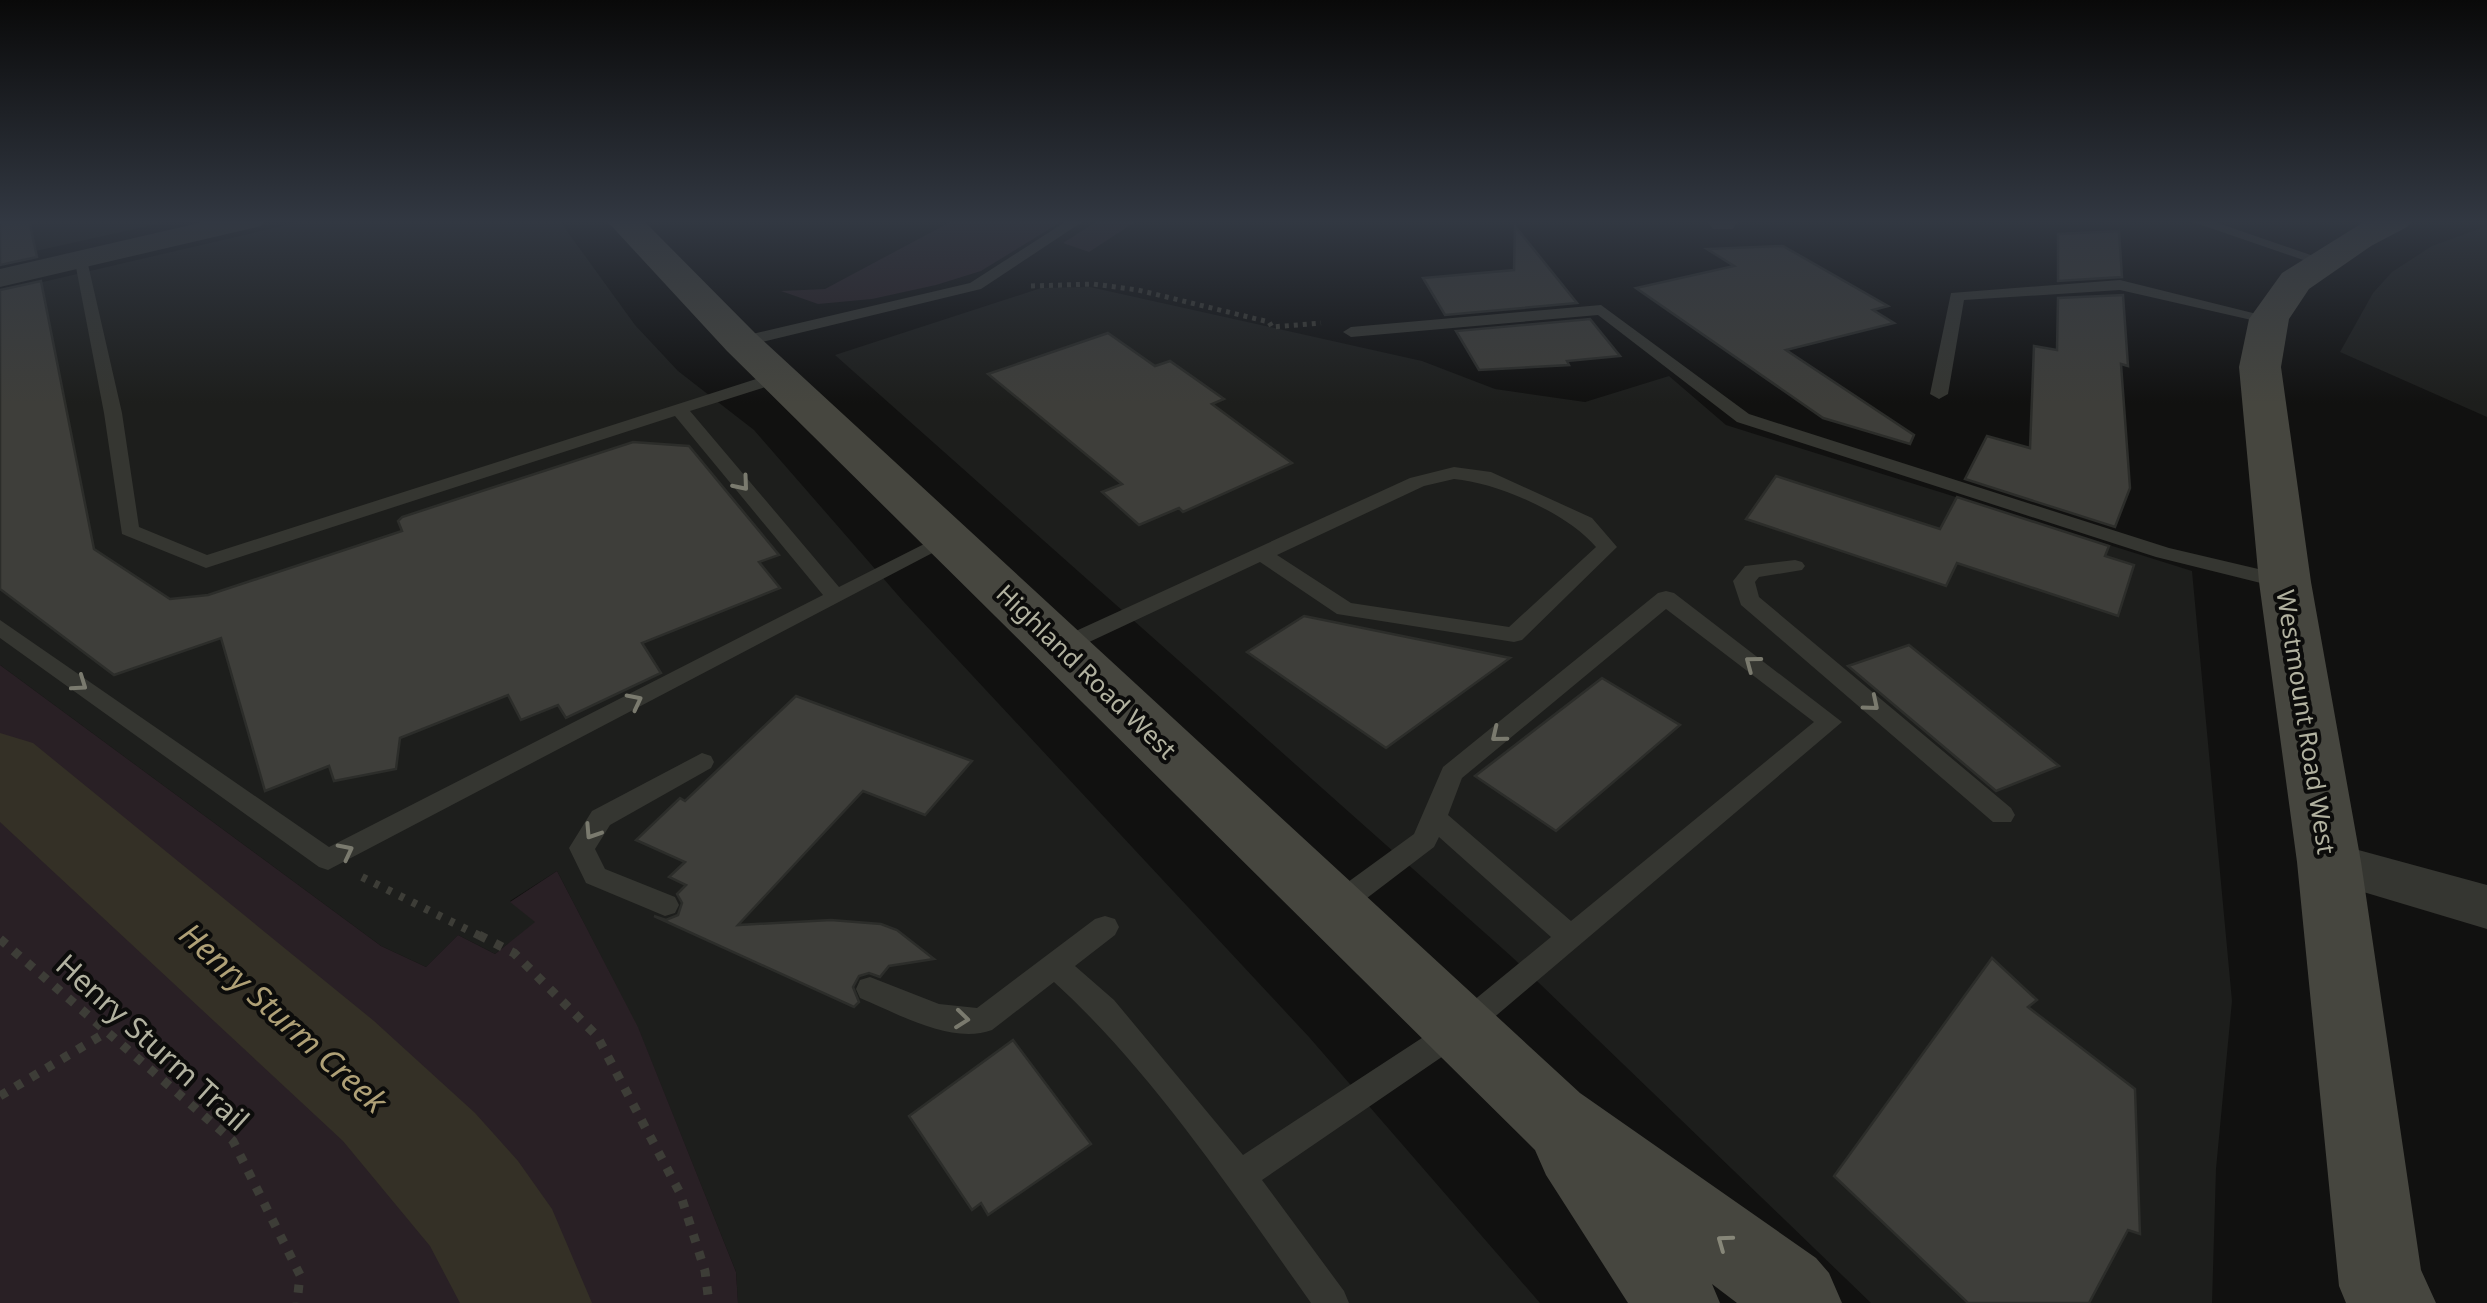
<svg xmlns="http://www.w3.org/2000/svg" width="2487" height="1303" font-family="'Noto Sans',sans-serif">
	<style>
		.built { fill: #1d1e1c }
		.green { fill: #292025 }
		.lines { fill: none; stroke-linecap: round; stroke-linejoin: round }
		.river { fill: #343026; fill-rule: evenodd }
		.building { fill: #3e3e3a; stroke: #2c2d2a; stroke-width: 2.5 }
		.path-far2 { stroke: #3d3d37; stroke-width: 5; stroke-dasharray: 4 5; stroke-linecap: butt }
		.path-far1 { stroke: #3d3d37; stroke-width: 8; stroke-dasharray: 5 9; stroke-linecap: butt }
		.path { stroke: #3d3d37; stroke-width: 9; stroke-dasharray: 8 10; stroke-linecap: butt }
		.lane { fill: #353631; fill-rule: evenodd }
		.street { fill: #353631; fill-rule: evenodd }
		.secondary { fill: #46463f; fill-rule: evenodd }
		.oneway { stroke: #7a7a6e }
		.oneway2 { stroke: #878779 }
		.labels { text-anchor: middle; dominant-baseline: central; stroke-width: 8; stroke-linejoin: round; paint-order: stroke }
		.street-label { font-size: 25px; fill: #b2b2a0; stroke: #0c0c0b }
		.near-street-label { font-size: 30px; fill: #b2b2a0; stroke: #0c0c0b }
		.near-water-label { font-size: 32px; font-style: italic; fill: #afa076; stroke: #0c0c0b }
	</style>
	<rect width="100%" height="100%" fill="#111110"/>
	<g class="built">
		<polygon points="0,220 175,220 0,259"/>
		<polygon points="308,220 559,220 635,325 678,371 754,430 903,601 1309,1037 1540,1303 738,1303 736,1272 638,1028 557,871 510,901 536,922 495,954 458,935 426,967 381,946 0,665 0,292"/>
		<polygon points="2487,226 2487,417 2340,352 2373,293 2392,272 2432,246"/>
		<polygon points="1090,287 1422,361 1495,389 1585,402 1669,376 1726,425 2192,571 2232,1001 2216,1169 2212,1303 1871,1303 1512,957 835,355 1041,288"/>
	</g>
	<g class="green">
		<polygon points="954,220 1064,220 981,271 936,285 872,299 818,304 781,291 825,289"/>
		<polygon points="1099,220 1138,220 1089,252 1063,243"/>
		<polygon points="0,665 381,946 426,967 458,935 495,954 535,922 510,902 557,871 638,1027 736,1272 738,1303 0,1303"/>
	</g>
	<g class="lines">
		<polygon class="river" points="0,733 33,743 374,1021 475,1113 518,1161 552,1209 592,1303 460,1303 430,1246 343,1141 0,822"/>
	</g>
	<g class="building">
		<polygon points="0,220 29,220 37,257 0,265"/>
		<polygon points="1515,226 1577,303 1445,315 1423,278 1514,270"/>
		<polygon points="2119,231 2122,277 2058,281 2058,234"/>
		<polygon points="1783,246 1888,306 1873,310 1894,323 1786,350 1914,435 1910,444 1823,418 1636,288 1734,266 1707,249"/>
		<polygon points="41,281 94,549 170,599 208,595 402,531 398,521 402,517 633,442 689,446 779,555 759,562 780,588 642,643 661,673 566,718 558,705 521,720 508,695 400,738 396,769 334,781 329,766 265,791 221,638 114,675 0,589 0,290"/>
		<polygon points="2123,295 2128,366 2121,364 2130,488 2115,527 1965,479 1987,436 2030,448 2034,346 2057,350 2058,298"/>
		<polygon points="1590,319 1620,356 1567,361 1569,365 1479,370 1456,331"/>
		<polygon points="1108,333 1155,366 1170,361 1224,399 1212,404 1292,463 1183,512 1179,508 1139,525 1102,492 1122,484 988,374"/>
		<polygon points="1776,476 1940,529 1957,497 2109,546 2105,556 2134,565 2118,616 1957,563 1946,586 1746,519"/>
		<polygon points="1304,616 1510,658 1386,748 1247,652"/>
		<polygon points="1909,645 2059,766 1996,791 1848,666"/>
		<polygon points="1602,678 1680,725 1556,831 1475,776"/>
		<polygon points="796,696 972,761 925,815 863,791 738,925 831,920 881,924 897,930 934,959 889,966 880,977 869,973 859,976 853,987 859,1002 854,1007 654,916 666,920 678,915 682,903 677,894 686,885 669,877 685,862 636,840 680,798 685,801"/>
		<polygon points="1992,958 2037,1000 2028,1007 2135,1089 2140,1234 2128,1230 2089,1303 1968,1303 1834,1176"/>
		<polygon points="1013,1040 1091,1144 988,1215 981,1203 972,1210 909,1116"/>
	</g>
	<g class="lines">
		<polyline class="path-far2" points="1031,286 1093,284 1138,290 1269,322 1272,327 1321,323"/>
		<polyline class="path-far1" points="362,877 484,938"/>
		<g class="path">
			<polyline points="479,935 514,953 597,1036 680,1193 705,1271 709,1303"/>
			<polyline points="0,939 233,1141 300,1275 297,1303"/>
			<polyline points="0,1096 107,1032"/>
		</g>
		<g class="lane">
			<polygon points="1068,220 1085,220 981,289 741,347 733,342 735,338 970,283"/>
			<polygon points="2187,220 2209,220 2331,262 2318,265"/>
			<polygon points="74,257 87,260 122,413 139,527 207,555 778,372 787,377 784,381 690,411 839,587 942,535 956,535 959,539 328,870 319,867 0,638 0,620 329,847 823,595 675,416 206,568 122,534 104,413"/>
			<polygon points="2120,280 2277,319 2269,324 2120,290 1964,300 1948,394 1939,399 1930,394 1951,293"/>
			<polygon points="1601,305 1749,414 2169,548 2292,577 2296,582 2285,589 2156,557 1737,422 1598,315 1351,337 1343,332 1351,327"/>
			<path d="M1454,467L1491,472L1592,518L1617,547L1522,640L1514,642L1337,614L1260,562L1070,651L1062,653L1051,646L1054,641L1410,478ZM1454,479C1498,483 1567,513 1596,547L1509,627L1351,603L1277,555L1424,486Z"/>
			<polygon points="1795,560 1802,562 1805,566 1802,570 1759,577 1755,582 1759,597 2011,808 2015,815 2011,822 1993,822 1741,605 1733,581 1745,566"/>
			<path d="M1666,591L1674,593L1842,722L1471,1037L1262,1180L1344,1291L1349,1303H1311C1235,1196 1151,1070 1054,982L992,1030C951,1045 897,1013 860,998L856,989L860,980L870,977L939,1004L977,1008L1095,919L1105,916L1115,919L1119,927L1115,935L1075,966L1114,1000L1243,1155L1451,1019L1551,937L1439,837L1434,847L1346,914L1336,917L1326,914L1322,906L1326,898L1414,834L1443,767L1658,593ZM1666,609L1814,722L1571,921L1448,815L1462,778Z"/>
			<polygon points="702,753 711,756 714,762 711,768 610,825 595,849 605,869 675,897 679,905 675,913 665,916 586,883 569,848 592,811"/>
		</g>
		<g class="street">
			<polygon points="212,220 265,220 261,226 0,287 0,269"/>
			<polygon points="1707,220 1735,220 1737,223 1733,229 1713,229"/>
			<polygon points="2329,842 2487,885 2487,929 2310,876 2303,862 2310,848"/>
		</g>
		<g class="secondary">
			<polygon points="606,220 643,220 755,333 1580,1093 1816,1258 1829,1273 1842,1303 1737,1303 1712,1284 1720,1303 1628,1303 1546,1175 1535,1150 727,351"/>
			<polygon points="2367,220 2412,220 2407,227 2371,246 2309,289 2289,319 2281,367 2311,582 2361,862 2421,1270 2436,1303 2346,1303 2339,1286 2297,862 2259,582 2239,367 2249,319 2282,273"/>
		</g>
	</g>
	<defs><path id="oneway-chevron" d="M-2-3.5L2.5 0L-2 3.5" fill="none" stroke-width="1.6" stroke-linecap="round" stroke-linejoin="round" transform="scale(2.5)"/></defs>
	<g class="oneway">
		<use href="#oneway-chevron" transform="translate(742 484) rotate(50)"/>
		<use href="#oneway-chevron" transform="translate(1752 663) rotate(-143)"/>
		<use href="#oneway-chevron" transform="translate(80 684) rotate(35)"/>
		<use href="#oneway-chevron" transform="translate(635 701) rotate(-27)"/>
		<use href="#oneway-chevron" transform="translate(1872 704) rotate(40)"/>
		<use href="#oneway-chevron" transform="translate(1498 735) rotate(141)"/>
		<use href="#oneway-chevron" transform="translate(592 832) rotate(123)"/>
		<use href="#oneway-chevron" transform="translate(346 851) rotate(-27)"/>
		<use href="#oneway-chevron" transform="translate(962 1019) rotate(6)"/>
	</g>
	<use class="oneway2" href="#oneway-chevron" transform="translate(1724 1242) rotate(-144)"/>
	<linearGradient id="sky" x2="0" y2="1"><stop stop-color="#090909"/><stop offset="0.55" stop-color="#323842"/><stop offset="1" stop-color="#323842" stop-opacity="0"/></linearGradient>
	<rect width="2487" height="403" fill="url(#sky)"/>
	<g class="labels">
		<g class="street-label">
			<text transform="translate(1087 671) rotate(44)">Highland Road West</text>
			<text transform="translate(2307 722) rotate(81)">Westmount Road West</text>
		</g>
		<g class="near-street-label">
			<text transform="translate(153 1042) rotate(42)">Henry Sturm Trail</text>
		</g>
		<g class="near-water-label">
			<text transform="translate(284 1017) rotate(42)">Henry Sturm Creek</text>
		</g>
	</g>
</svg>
